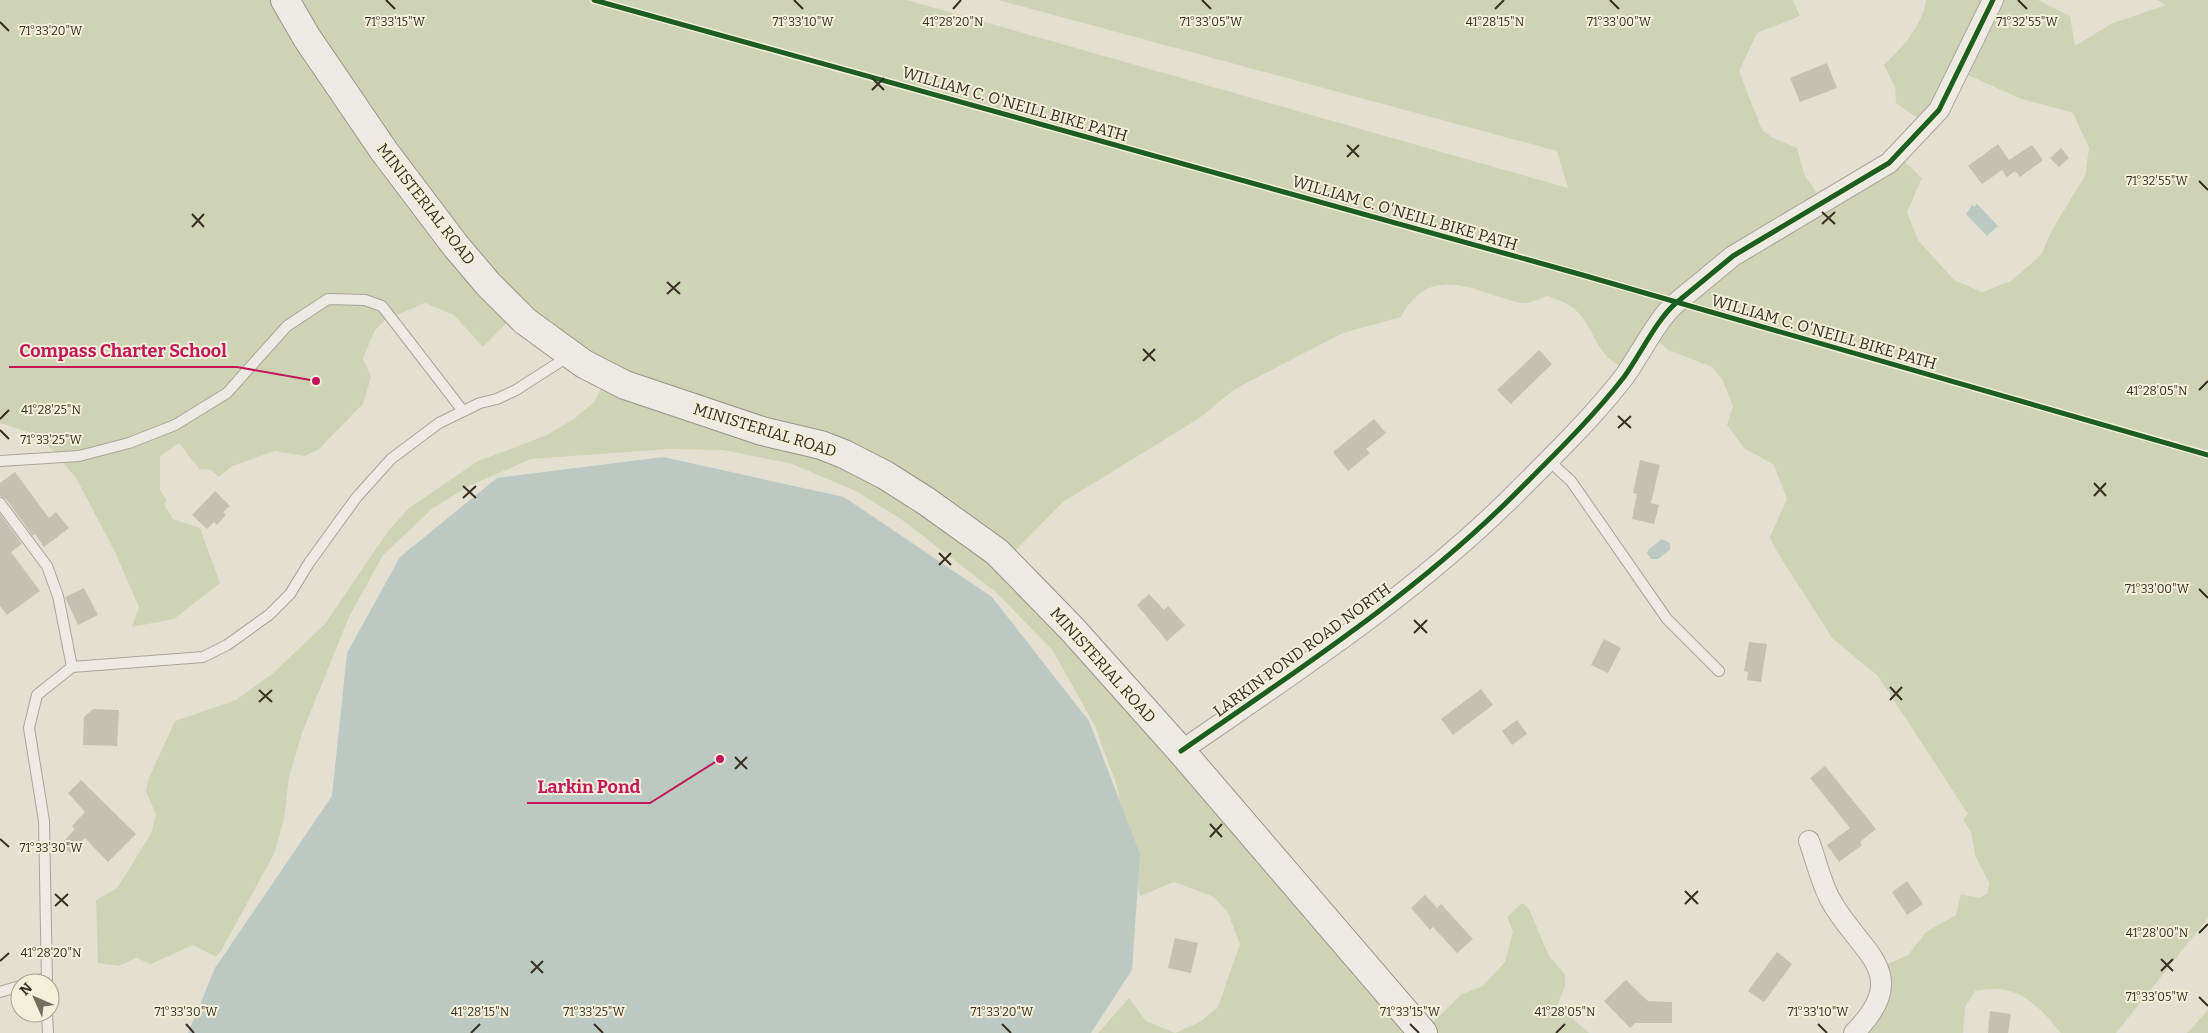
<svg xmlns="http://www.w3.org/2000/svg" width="2208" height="1033" font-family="Bitter,serif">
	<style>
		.green { fill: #ced3b6 }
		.water { fill: #bbc9c2 }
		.building { fill: #c6c0b2 }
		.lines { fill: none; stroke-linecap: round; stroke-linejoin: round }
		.service-casing { stroke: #a9a599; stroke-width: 12 }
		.minor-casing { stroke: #a9a599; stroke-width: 22 }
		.secondary-casing { stroke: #98958a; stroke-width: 30 }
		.service { stroke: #eceae2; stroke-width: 10 }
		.minor { stroke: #eceae2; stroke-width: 20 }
		.secondary { stroke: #eceae2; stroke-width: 28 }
		.cycleway-casing { stroke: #f3efd9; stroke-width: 8 }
		.cycleway { stroke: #1b5e20; stroke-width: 5 }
		.ticks { fill: none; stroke: #382f22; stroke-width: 2 }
		.labels { text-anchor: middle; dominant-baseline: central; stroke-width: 4; stroke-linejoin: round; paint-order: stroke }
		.street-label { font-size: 16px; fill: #382f22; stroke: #f3efd9 }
		.ticks-label { font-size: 12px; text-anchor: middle; fill: #382f22; stroke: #f3efd9; stroke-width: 4; stroke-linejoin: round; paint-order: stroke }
		.leader { fill: none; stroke: #c2185b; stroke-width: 2 }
		.callout-dot { fill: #c2185b; stroke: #f3efd9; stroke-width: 2 }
		.callout-label { font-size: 18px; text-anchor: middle; font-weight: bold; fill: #c2185b; stroke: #f3efd9; stroke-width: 4; stroke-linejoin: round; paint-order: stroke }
	</style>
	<rect width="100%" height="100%" fill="#e3e0d1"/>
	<g class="green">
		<path d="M0,0H907L1568,188L1557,151L998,0H1793L1800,16L1757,33L1739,71L1762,130L1773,138L1797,148L1804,174L1822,201L1896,154L1922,178L1907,212L1918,240L1954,280L1982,292L2011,281L2041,255L2053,228L2085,176L2089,148L2073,113L2019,98L1959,71L1925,123L1896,103L1895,87L1884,65C1901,49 1924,24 1926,0H2038L2070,16L2075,46L2111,24L2166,5L2157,0H2208V918L2116,1033H2061C2036,1003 2017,982 1975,991L1965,1007L1963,1033H1861L1866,1026L1874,970L1908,955L1926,932L1956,915L1961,894L1979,898L1987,894L1989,883L1975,855L1971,832L1963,819L1968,814L1878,676L1832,638L1776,550L1770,537L1787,499L1774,465L1744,448L1727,425L1733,406L1722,379L1712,367L1668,350L1652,336L1626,368C1593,357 1597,327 1573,308C1567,302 1556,300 1548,296C1541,298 1529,304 1522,303C1478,295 1432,259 1401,317L1343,333L1235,389L1198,419L1063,502L1013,553L1424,1031L1462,994L1483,986L1505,962L1513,931L1507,917L1522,903L1529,909L1549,956L1565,974V987L1557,1005L1589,1033H1098L1129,998L1146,1021L1175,1033L1200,1022L1218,1007L1240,944L1228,913L1214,897L1174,882L1140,896L1117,786L1095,726L1053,651L997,593L901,519L856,491L792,464L724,450L669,449L531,459L469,486L433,508L383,555L349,617L302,733L289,777L284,819L274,854L221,951L216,957L193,945L151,964L136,958L119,966L98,963L96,900L117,888L151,834L156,815L146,791L148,780L175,721L236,700L272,674L324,625L389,530L409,508L478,461L547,435L574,419L594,402L605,381L515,314L483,347L454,315L425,303L385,320L375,330L363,358L371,377L363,404L318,450L304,456L275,451L232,466L219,477L211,470L199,469L179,443L160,456V490L166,499L165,506L173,519L200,528L220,583L174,619L132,627L139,607L114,550L76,478L40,436L0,423Z"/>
		<polygon points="2208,1010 2208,1033 2187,1033"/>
	</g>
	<g class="water">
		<polygon points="1977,204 1998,226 1987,236 1966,214 1972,205 1974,207"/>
		<polygon points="663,457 844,497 992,597 1089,721 1140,854 1132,970 1091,1033 188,1033 215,968 332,796 347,653 400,557 497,478"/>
		<polygon points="1662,539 1670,543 1670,550 1658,559 1651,559 1647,553 1648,550"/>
	</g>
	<g class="building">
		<polygon points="1827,63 1837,88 1800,102 1790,78"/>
		<polygon points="1998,144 2009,160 2032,145 2043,160 2020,177 2015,171 2007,177 2002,170 1982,184 1968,166"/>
		<polygon points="2061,148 2069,158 2059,167 2050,158"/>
		<polygon points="1539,350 1552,364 1511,404 1497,390"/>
		<polygon points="1374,419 1386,433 1366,449 1370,453 1348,471 1333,452"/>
		<polygon points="1640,460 1660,465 1651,503 1659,505 1654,524 1632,519 1637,494 1633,493"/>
		<polygon points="15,472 49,518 56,512 69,528 44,547 35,534 33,536 6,499 0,496 0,483"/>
		<polygon points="215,491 230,506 223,512 226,515 217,525 214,522 207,529 192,515"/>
		<polygon points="0,514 22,544 11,552 40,591 7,615 0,606"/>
		<polygon points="84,588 98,615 78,625 65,597"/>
		<polygon points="1149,594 1164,610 1168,606 1185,625 1167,641 1137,605"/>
		<polygon points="1604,639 1621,648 1608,673 1591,665"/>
		<polygon points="1749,642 1767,644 1761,682 1747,680 1748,672 1744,671"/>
		<polygon points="1481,689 1493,705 1453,735 1441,719"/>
		<polygon points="93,709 119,710 117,746 83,745 84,717"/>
		<polygon points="1517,720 1527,734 1512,745 1502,731"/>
		<polygon points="1825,766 1876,829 1860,842 1862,845 1839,862 1827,845 1850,828 1810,778"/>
		<polygon points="81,780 136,834 108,862 85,838 70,853 61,844 75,829 72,826 85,812 68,793"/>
		<polygon points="1907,881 1923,904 1907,915 1892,892"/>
		<polygon points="1425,895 1437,908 1441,904 1473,939 1457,953 1433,927 1430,930 1411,908"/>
		<polygon points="1175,938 1198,943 1191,973 1168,968"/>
		<polygon points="1777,952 1792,964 1764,1002 1748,991"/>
		<polygon points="1626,980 1648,1001 1672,1002 1672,1023 1635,1023 1630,1028 1604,1001"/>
		<polygon points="1990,1011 2011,1014 2008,1033 1988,1033"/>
	</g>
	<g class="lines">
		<g class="service-casing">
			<g id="service">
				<polyline points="1548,460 1571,481 1667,619 1719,671"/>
				<polyline points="0,461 79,456 129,443 175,425 227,393 287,326 328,299 365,300 382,306 463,411"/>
				<polyline points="0,503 47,566 58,596 72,667"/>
				<polyline points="30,983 46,978"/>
				<polyline points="47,983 44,821 29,728 37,695 72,667 203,657 227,645 269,615 290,594 309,563 356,498 391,459 439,423 480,403 497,399 516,390 569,356"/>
				<polyline points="0,992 20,986"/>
				<polyline points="47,1013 48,1033"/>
			</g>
		</g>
		<g class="minor-casing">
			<g id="minor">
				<path d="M1181,751C1298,670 1418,592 1519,490C1555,454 1593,417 1624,377C1640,355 1657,319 1676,303L1733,256L1889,163L1939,110L1993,0"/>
				<path d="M1809,841C1816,860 1821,882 1830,899C1858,952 1915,972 1854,1033"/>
			</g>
		</g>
		<g class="secondary-casing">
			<polyline id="secondary" points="285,0 307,38 384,151 455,245 488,284 525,321 584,364 625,385 762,431 821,445 844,454 885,475 926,501 997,552 1073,630 1181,751 1423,1033"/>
		</g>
		<use href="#service" class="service"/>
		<use href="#minor" class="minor"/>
		<use href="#secondary" class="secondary"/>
		<g class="cycleway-casing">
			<g id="cycleway">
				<polyline points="594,0 1579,274 2208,455"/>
				<path d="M1181,751C1298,670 1418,592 1519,490C1555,454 1593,417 1624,377C1640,355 1657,319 1676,303L1733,256L1889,163L1939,110L1993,0"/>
			</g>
		</g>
		<use href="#cycleway" class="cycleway"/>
	</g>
	<path class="ticks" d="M386,0L395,9M794,0L803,9M1202,0L1211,9M1610,0L1619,9M2018,0L2027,9M953,9L961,0M1495,9L1504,0M0,22L9,31M872,78L884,90M872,90L884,78M1347,145L1359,157M1347,157L1359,145M2199,181L2208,190M1822,212L1835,224M192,214L204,227M1822,224L1835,212M192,227L204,214M667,282L680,294M667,294L680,282M1143,349L1155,361M1143,361L1155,349M2199,390L2208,381M1618,416L1631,428M0,419L9,410M1618,428L1631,416M0,430L9,439M2094,483L2106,496M463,486L476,498M2094,496L2106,483M463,498L476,486M939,553L951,565M939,565L951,553M2199,589L2208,598M1414,620L1427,633M1414,633L1427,620M1890,687L1902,700M259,690L272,702M1890,700L1902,687M259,702L272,690M735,757L747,769M735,769L747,757M1210,824L1222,837M1210,837L1222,824M0,839L9,847M1685,891L1698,904M55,894L68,906M1685,904L1698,891M55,906L68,894M2199,933L2208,924M2161,959L2173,971M0,961L9,953M531,961L543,973M2161,971L2173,959M531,973L543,961M2199,997L2208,1006M186,1024L194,1033M594,1024L603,1033M1002,1024L1011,1033M1410,1024L1419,1033M1818,1024L1827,1033M471,1033L480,1024M1556,1033L1565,1024"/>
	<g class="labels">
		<g class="street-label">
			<text transform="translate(1015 104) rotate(16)">WILLIAM C. O'NEILL BIKE PATH</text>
			<text transform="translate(426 204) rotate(52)">MINISTERIAL ROAD</text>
			<text transform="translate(1405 213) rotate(16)">WILLIAM C. O'NEILL BIKE PATH</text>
			<text transform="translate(1824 332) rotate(16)">WILLIAM C. O'NEILL BIKE PATH</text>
			<text transform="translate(765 430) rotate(17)">MINISTERIAL ROAD</text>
			<text transform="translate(1302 650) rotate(-36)">LARKIN POND ROAD NORTH</text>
			<text transform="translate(1103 665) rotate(48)">MINISTERIAL ROAD</text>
		</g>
	</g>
	<g class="ticks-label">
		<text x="395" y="26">71°33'15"W</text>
		<text x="2027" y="26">71°32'55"W</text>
		<text x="803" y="26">71°33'10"W</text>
		<text x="953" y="26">41°28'20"N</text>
		<text x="1211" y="26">71°33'05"W</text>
		<text x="1495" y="26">41°28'15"N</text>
		<text x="1619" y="26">71°33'00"W</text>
		<text x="51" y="35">71°33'20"W</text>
		<text x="2157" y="185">71°32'55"W</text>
		<text x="2157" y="395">41°28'05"N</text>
		<text x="51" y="414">41°28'25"N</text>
		<text x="51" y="444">71°33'25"W</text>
		<text x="2157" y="593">71°33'00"W</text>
		<text x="51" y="852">71°33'30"W</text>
		<text x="2157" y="937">41°28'00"N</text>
		<text x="51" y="957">41°28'20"N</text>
		<text x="2157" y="1001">71°33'05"W</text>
		<text x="1565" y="1016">41°28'05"N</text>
		<text x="186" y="1016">71°33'30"W</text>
		<text x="480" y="1016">41°28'15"N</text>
		<text x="594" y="1016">71°33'25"W</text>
		<text x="1002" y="1016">71°33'20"W</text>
		<text x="1410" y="1016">71°33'15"W</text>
		<text x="1818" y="1016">71°33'10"W</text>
	</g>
	<path class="leader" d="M316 381L237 367H9M720 759L650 803H527"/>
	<g class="callout-dot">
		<circle cx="316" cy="381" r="5"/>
		<circle cx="720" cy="759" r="5"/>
	</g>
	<g class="callout-label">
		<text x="123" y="357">Compass Charter School</text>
		<text x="589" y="793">Larkin Pond</text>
	</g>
	<g transform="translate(35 998) rotate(315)"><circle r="24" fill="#f3efd9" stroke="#a8a290"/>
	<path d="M0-4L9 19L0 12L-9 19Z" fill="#746d5f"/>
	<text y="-8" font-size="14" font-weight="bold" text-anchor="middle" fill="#382f22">N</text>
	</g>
</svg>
